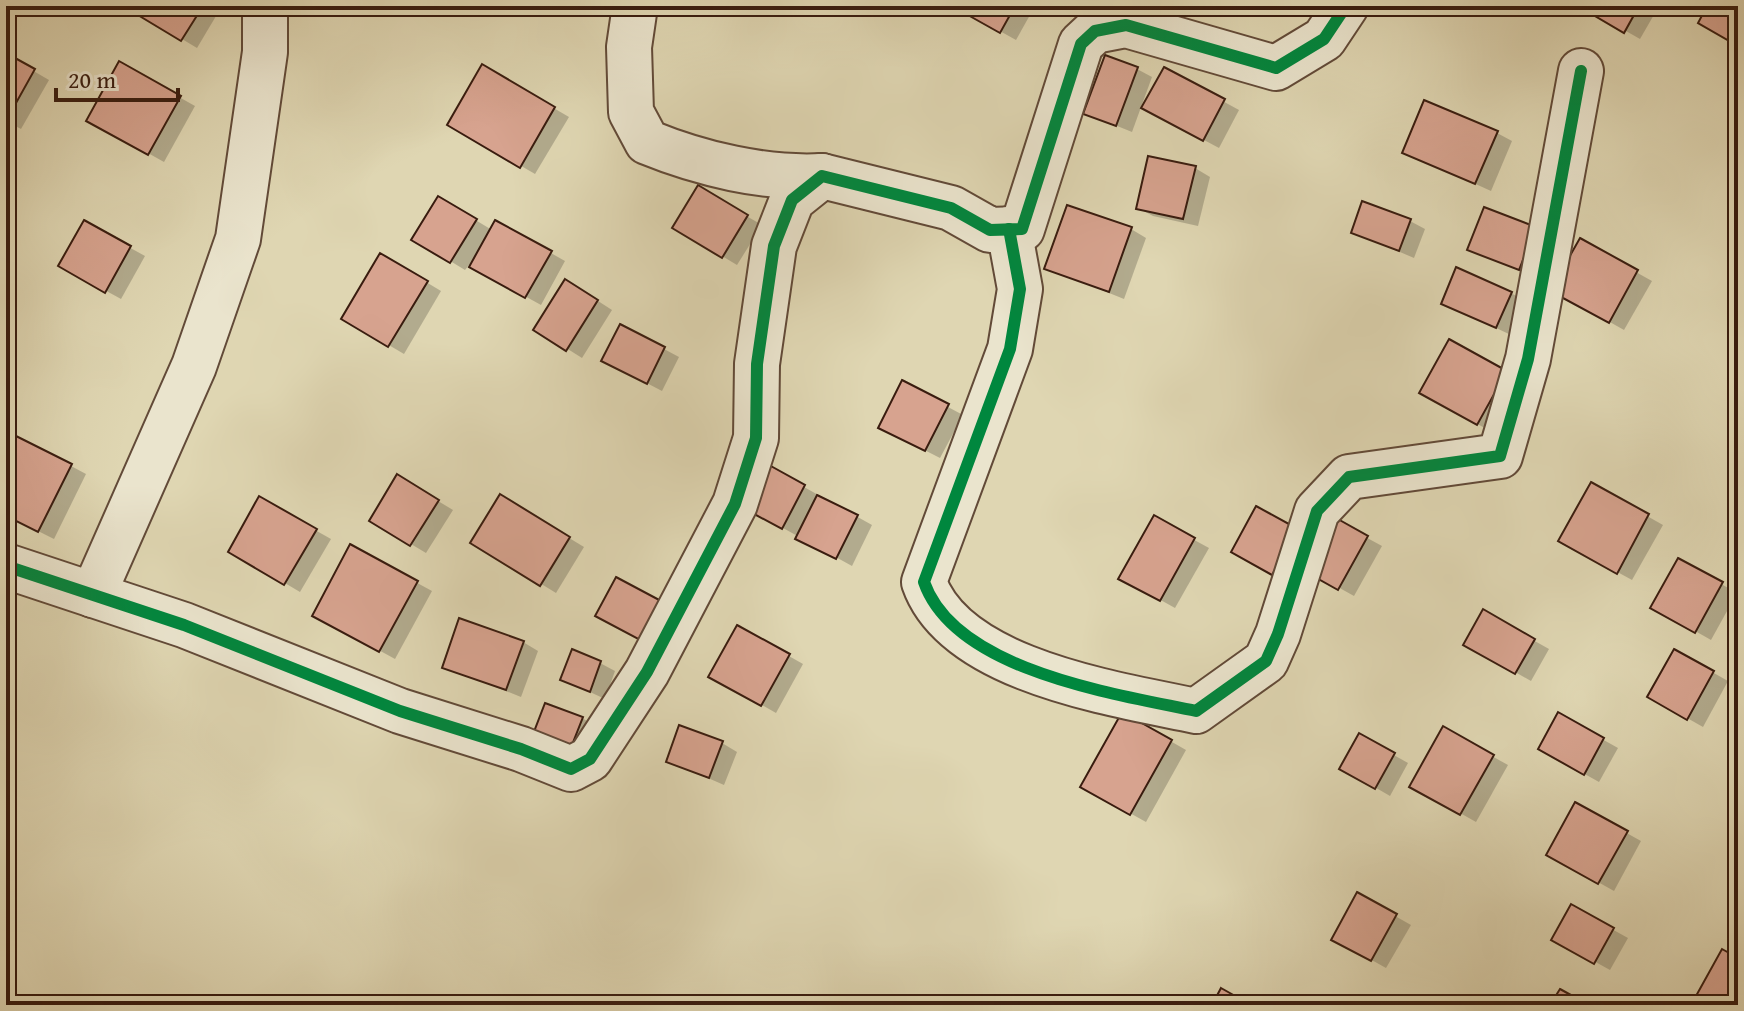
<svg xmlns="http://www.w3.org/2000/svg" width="1744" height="1011" font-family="'Gentium Book Plus',serif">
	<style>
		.shadow { fill: #0003 }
		.building { fill: #d7a38f; stroke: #391c0f; stroke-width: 2 }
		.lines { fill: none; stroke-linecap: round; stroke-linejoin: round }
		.street-casing { stroke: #624a38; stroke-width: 48 }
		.street { stroke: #eae4cd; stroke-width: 44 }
		.cycleway-casing { stroke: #eae4cd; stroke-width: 17 }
		.cycleway { stroke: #00873e; stroke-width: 12 }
	</style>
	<rect width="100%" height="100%" fill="#dfd6b2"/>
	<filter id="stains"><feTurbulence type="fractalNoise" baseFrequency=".0025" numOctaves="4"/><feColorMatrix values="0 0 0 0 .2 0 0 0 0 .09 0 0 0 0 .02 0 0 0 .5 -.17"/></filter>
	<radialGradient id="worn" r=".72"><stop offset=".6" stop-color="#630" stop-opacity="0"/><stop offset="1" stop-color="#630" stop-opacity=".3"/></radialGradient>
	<g class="shadow">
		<polygon points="127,6 222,6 197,48"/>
		<polygon points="964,6 1035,6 1016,40 962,10"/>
		<polygon points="1549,6 1570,6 1566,15"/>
		<polygon points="1582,6 1659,6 1640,39"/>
		<polygon points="6,55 49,80 21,129 6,121"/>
		<polygon points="120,64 195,106 164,162 89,120"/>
		<polygon points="483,67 569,117 535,174 449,124"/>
		<polygon points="1137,69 1152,77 1132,132 1085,113"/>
		<polygon points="1164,69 1239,110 1219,148 1159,116"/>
		<polygon points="1497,133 1512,141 1491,191 1405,152"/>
		<polygon points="1195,168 1210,177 1198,226 1153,216 1138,208"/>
		<polygon points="698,188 762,225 737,265 674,227"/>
		<polygon points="439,198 492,230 496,222 565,261 541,305 469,265 465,270 414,239"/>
		<polygon points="1410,221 1425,229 1414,258 1353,232"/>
		<polygon points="85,223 145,256 121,299 61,266"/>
		<polygon points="1131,229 1146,238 1124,299 1047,268"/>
		<polygon points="1550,237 1534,277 1470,249"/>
		<polygon points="1580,241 1652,281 1624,330 1553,290"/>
		<polygon points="381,255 441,291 404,354 343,318"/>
		<polygon points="581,290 612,310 582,358 536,329"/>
		<polygon points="1511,293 1526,302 1511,335 1443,303"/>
		<polygon points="664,349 679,357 662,391 618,368"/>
		<polygon points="1521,381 1492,432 1421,393"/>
		<polygon points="903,383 963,415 940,458 895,435"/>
		<polygon points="71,466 86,474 54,539 6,515"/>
		<polygon points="770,468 872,525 852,566 763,517"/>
		<polygon points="398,477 453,510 426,553 371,520"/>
		<polygon points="1592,485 1663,525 1632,580 1561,541"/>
		<polygon points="260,499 331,539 300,592 231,551"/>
		<polygon points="515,505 584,547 556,593 473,542"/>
		<polygon points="1154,518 1209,548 1175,608 1121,578"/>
		<polygon points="1336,521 1382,546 1354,596 1309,571"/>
		<polygon points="351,547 432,591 395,659 315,615"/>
		<polygon points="1679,560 1737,593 1711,640 1653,607"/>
		<polygon points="1483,612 1549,649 1531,681 1466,644"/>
		<polygon points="738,627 803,664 776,713 711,676"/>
		<polygon points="523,642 538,651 521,697 445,667"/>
		<polygon points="1675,651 1728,681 1703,727 1650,697"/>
		<polygon points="600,663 615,671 605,699 562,679"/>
		<polygon points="1123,714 1186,750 1146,822 1083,787"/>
		<polygon points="1559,715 1618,748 1599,782 1540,749"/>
		<polygon points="582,718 597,727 586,757 550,744"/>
		<polygon points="1443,729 1508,765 1476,822 1412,786"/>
		<polygon points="1360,736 1408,763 1390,796 1342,768"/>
		<polygon points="722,743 737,752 724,785 669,761"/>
		<polygon points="1576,805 1641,841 1614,891 1548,854"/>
		<polygon points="1358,895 1411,925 1386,968 1334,939"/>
		<polygon points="1572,907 1628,938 1610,970 1554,939"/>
	</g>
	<g class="building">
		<polygon points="123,6 203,6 181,41"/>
		<polygon points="962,6 1015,6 1000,33 959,10"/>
		<polygon points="1578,6 1639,6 1624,33"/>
		<polygon points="1707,6 1738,6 1738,46 1698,23"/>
		<polygon points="6,53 35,69 6,121"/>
		<polygon points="1105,55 1138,67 1116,126 1083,114"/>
		<polygon points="119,61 181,96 148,155 86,121"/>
		<polygon points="482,64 555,107 520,168 447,125"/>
		<polygon points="1164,67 1225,99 1203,141 1141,108"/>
		<polygon points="1424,100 1498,131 1475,184 1402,153"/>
		<polygon points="1148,156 1196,166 1183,219 1136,209"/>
		<polygon points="698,185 748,215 722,258 672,228"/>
		<polygon points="438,196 477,219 450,263 411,240"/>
		<polygon points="1362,201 1411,219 1399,251 1351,233"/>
		<polygon points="1067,205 1132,227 1109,292 1044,269"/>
		<polygon points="1484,207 1536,227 1519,270 1467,250"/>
		<polygon points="84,220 131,246 105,293 58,266"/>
		<polygon points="495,220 552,251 525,298 469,267"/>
		<polygon points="1580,238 1638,270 1609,323 1550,291"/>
		<polygon points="380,253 428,281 388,347 341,319"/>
		<polygon points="1456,267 1512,292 1496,328 1441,304"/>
		<polygon points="565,279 598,300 566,351 533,330"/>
		<polygon points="620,324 665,347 647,384 601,361"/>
		<polygon points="1449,339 1507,371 1477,425 1419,393"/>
		<polygon points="902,380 949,404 925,451 878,428"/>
		<polygon points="6,431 72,464 38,532 6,516"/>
		<polygon points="769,465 805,485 782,529 745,509"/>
		<polygon points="397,474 439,500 410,546 369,521"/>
		<polygon points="1591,482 1649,514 1617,574 1558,541"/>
		<polygon points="500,494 570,537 540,586 470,543"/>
		<polygon points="817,495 858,515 836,559 795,539"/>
		<polygon points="259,496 317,529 284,585 228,552"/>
		<polygon points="1256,506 1298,529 1272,575 1231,552"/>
		<polygon points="1154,515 1195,538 1160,601 1118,579"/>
		<polygon points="1336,518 1368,536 1338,590 1306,572"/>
		<polygon points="350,544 418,581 379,652 312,616"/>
		<polygon points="1678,558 1723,582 1695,633 1650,608"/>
		<polygon points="616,577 663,602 642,641 595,616"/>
		<polygon points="1483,609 1535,639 1515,674 1463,645"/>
		<polygon points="459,618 524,641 506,690 442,668"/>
		<polygon points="737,625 790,654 761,706 708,677"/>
		<polygon points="572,649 601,661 590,692 560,680"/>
		<polygon points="1674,649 1714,671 1687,720 1647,697"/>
		<polygon points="545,703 583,717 570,750 532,737"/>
		<polygon points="1122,712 1172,740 1130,815 1080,787"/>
		<polygon points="1558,712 1604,738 1584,775 1538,749"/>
		<polygon points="679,725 723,741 709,778 666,762"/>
		<polygon points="1443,726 1494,755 1460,815 1409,787"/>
		<polygon points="1359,733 1395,753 1375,789 1339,769"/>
		<polygon points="1575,802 1628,831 1598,884 1546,855"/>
		<polygon points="1357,892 1397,914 1371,961 1331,940"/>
		<polygon points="1571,904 1614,928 1594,964 1551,940"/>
		<polygon points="1722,949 1738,958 1738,1005 1691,1005"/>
		<polygon points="1221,988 1251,1005 1212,1005"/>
		<polygon points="1560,989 1589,1005 1550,1005"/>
	</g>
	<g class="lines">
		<g class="street-casing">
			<g id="street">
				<path d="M635,6L629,47L631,112L647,142C701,164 764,179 822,176"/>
				<path d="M1009,229L1020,289L1010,349L924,582C955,671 1116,694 1196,711L1266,661L1278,634L1317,511L1349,477L1500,456L1528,359L1581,71"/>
				<polyline points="6,566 184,625 400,711 521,749 571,769 590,759 647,672 735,504 756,438 757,364 774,246 792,200 822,176 951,208 990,230 1022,229 1081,44 1095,31 1126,25 1276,68 1324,39 1346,6"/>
				<polyline points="93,595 194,366 238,239 265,52 265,6"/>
			</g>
		</g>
		<use href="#street" class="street"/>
		<g class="cycleway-casing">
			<g id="cycleway">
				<path d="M1009,229L1020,289L1010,349L924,582C955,671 1116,694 1196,711L1266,661L1278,634L1317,511L1349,477L1500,456L1528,359L1581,71"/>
				<polyline points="6,566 184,625 400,711 521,749 571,769 590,759 647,672 735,504 756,438 757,364 774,246 792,200 822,176 951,208 990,230 1022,229 1081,44 1095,31 1126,25 1276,68 1324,39 1346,6"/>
			</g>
		</g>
		<use href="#cycleway" class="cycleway"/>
	</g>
	<rect width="1744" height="1011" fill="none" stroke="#dfd6b2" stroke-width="32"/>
	<rect x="8" y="8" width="1728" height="995" fill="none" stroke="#391c0f" stroke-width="4"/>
	<rect x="16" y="16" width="1712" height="979" fill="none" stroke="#391c0f" stroke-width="2"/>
	<path d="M56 88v12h122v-12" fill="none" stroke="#391c0f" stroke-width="4"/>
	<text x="68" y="88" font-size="24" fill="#391c0f" stroke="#eae4cd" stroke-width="6" paint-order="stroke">20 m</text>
	<rect width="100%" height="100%" filter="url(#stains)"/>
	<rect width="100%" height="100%" fill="url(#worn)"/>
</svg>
